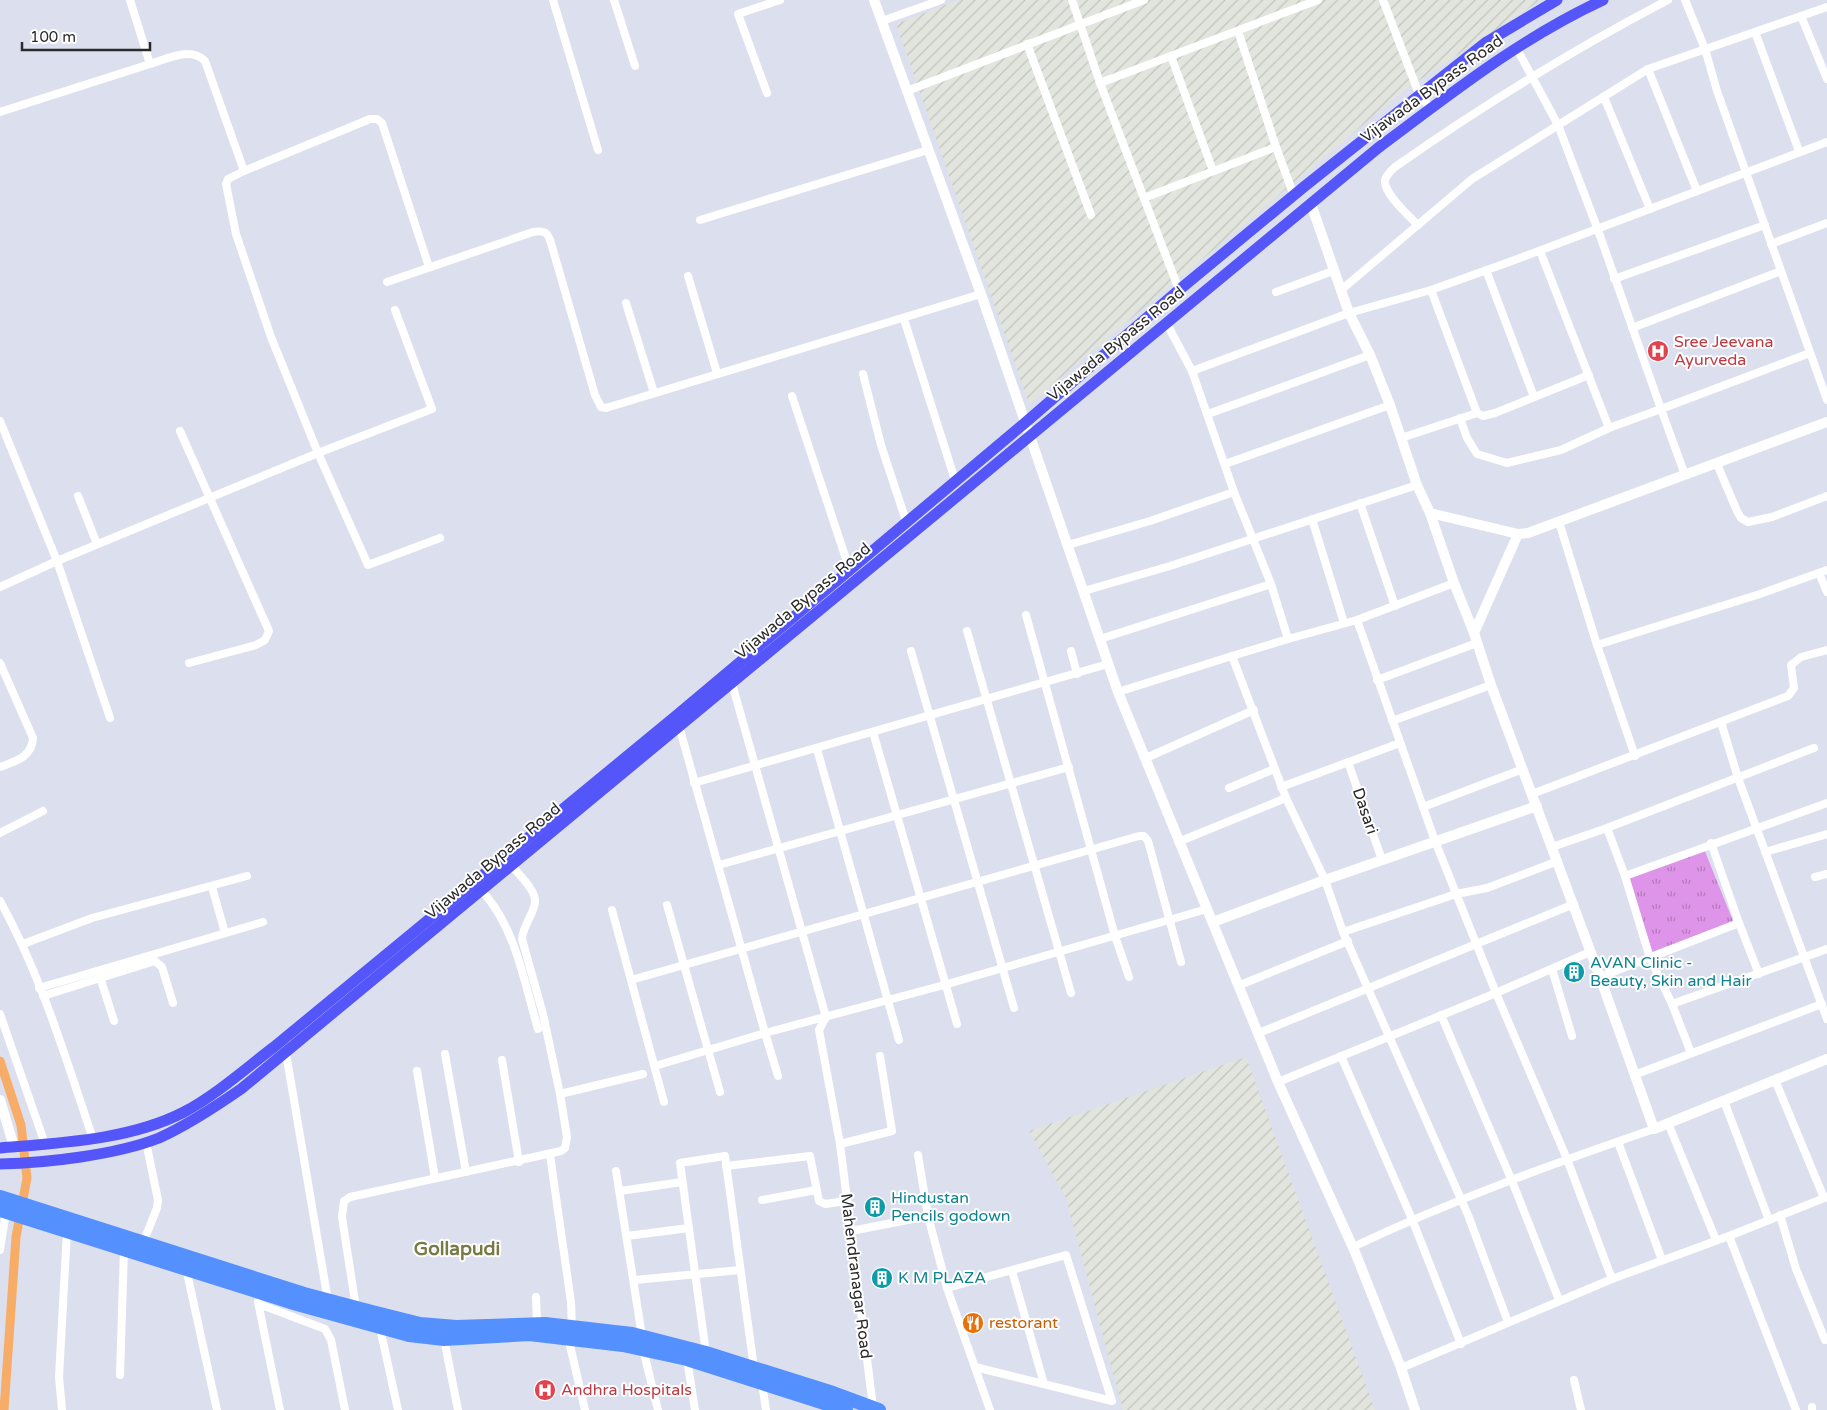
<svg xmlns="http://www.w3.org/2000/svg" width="1827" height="1410" font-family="'Varela Round',sans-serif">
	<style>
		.industrial { fill: url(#industrial-furrows) }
		.grass { fill: url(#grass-tufts) }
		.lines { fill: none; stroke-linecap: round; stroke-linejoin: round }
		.canal { stroke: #f7ad67; stroke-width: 9 }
		.street { stroke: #fff; stroke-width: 8 }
		.secondary { stroke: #fff; stroke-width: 10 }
		.primary { stroke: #5456fa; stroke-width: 11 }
		.highway { stroke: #5590ff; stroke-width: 14 }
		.labels { text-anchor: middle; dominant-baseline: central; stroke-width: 4; stroke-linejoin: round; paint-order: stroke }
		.street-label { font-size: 16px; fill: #2b2b2b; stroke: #fff }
		.health-label { font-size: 16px; fill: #be3a42; stroke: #fff; text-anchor: start }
		.culture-label { font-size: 16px; fill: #0d838f; stroke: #fff; text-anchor: start }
		.food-label { font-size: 16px; fill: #c56008; stroke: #fff; text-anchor: start }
		.quarter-label { font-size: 19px; font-weight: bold; fill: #777a44; stroke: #fff }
	</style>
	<defs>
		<pattern id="industrial-furrows" width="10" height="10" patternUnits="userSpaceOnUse" patternTransform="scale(1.25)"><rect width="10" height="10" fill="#e1e5dd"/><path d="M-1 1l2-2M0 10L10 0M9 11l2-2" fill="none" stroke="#c1c5be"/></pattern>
		<pattern id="grass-tufts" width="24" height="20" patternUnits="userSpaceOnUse" patternTransform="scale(1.25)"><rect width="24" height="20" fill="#de94e8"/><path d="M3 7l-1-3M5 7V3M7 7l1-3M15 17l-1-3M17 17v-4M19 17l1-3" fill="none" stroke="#b479bc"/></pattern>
	</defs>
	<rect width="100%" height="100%" fill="#dcdfee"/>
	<g class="industrial">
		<polygon points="958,0 1541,0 1407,88 1029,404 896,24"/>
		<polygon points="1246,1057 1375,1410 1123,1410 1066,1198 1029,1131"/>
	</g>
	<polygon class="grass" points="1704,849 1733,921 1652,952 1629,877"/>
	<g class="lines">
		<polyline class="canal" points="0,1061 21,1125 27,1178 16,1237 4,1410"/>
		<g class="street">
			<path d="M130,0L150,64C167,59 190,46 205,61L244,171L370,119H377L382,123L429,267"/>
			<polyline points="553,0 598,150"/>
			<polyline points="614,0 635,66"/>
			<polyline points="1072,0 1100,83 1179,290"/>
			<polyline points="1383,0 1419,94 1431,109"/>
			<polyline points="1685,0 1705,49 1717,91 1827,400"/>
			<polyline points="1801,16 1827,79"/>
			<polyline points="882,21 941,0"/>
			<polyline points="1238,31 1276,147"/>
			<polyline points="1755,32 1799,151"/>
			<polyline points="1027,44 1091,215"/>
			<polyline points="1516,47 1558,125 1598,230 1661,409 1810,353"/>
			<polyline points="1171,56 1213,171"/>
			<polyline points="1648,69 1697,191"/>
			<polyline points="1100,83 1318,0"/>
			<polyline points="907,91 1144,0"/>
			<polyline points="767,93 738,14 780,0"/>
			<polyline points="1604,97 1650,209"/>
			<polyline points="0,112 150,64"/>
			<polyline points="1144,198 1276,147 1294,196"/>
			<polyline points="700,220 928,150"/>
			<path d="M1418,225C1409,216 1383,193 1385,180C1387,174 1391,171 1395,167C1482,106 1574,49 1668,0"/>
			<polyline points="1771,244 1827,223"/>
			<polyline points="1540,251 1609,428"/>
			<polyline points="1486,270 1534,397"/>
			<polyline points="688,276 717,373"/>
			<polyline points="1614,279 1765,225"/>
			<path d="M387,282L533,232C544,230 548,232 551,243L595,395L601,407L606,408L981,294"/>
			<polyline points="1340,291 1472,179 1648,69 1827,7"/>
			<polyline points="1276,292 1333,271"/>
			<polyline points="626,303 654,393"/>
			<polyline points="395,310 432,409 318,453 368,565 440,538"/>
			<polyline points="904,319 955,480"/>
			<polyline points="1167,324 1192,371 1234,492 1271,584 1288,639 1357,620 1454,583"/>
			<polyline points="1632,328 1781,271"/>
			<polyline points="1192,371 1349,313 1431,290 1512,261 1827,142"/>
			<polyline points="863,374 881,445 906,521"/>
			<polyline points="792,396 849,568"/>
			<polyline points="1477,413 1483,416 1495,413 1589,375"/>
			<polyline points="1208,414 1370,355"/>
			<polyline points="1460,418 1467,438 1477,454 1507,463 1561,450 1609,428 1661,409 1685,475"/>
			<polyline points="0,421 57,561 0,587"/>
			<polyline points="180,431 269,631 265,640 256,645 189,663"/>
			<polyline points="1401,438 1477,413 1431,290"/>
			<polyline points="1225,464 1390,405"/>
			<polyline points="1717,464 1737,511 1741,518 1748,522 1772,517 1827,496"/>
			<polyline points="78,496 97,544"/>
			<polyline points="1360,503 1395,606"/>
			<polyline points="1312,519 1344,623"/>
			<polyline points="1559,522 1597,645 1635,756"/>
			<polyline points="1068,545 1150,521 1234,492"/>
			<polyline points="1819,573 1827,592"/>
			<polyline points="1084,591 1170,566 1417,485"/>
			<polyline points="1026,615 1115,936 1129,977"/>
			<polyline points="1357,620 1435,841 1496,993 1567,1159 1612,1279"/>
			<polyline points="967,631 1071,993"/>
			<polyline points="1100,639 1271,584"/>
			<polyline points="1288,639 1232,656 1286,798 1325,880 1343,932 1468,1215 1508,1322"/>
			<polyline points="1597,645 1760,594 1827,570"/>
			<polyline points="911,651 1014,1008"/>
			<polyline points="1071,651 1077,674"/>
			<path d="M0,663L33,738C32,757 16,761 0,767"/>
			<polyline points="731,680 826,1017 819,1030 840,1144 873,1407"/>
			<polyline points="1377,680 1477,643"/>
			<polyline points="1118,692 1232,656"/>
			<polyline points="110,718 57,561 318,453 271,337 236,234 226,184 228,179 244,171"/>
			<polyline points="1392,721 1491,685"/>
			<polyline points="1721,722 1738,778 1827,1019"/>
			<polyline points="679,726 765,1033 944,985 1207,909"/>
			<polyline points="873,732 957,1024"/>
			<polyline points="817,749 899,1040"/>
			<polyline points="1146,758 1254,710"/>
			<polyline points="1348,762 1382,860"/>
			<polyline points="694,783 1108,664"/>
			<polyline points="1281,787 1400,743"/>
			<polyline points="1229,788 1274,769"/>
			<polyline points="1532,794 1788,696 1794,688 1791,665 1801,657 1827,650"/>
			<polyline points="1423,807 1523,769"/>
			<polyline points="1607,828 1625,876 1650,958 1672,1004"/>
			<polyline points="0,833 43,811"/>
			<polyline points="1178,842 1286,798"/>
			<polyline points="1552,847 1607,828 1814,748"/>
			<polyline points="1765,852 1827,834"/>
			<polyline points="719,865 1069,767"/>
			<path d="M512,866C519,875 536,890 535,902C534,914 523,925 522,939L543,1014L560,1094"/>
			<polyline points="1625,876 1827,803"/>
			<polyline points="1815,877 1827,874"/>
			<polyline points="212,887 225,933"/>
			<path d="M482,891C516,928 524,982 538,1029"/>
			<path d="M0,901C41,975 66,1059 93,1139"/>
			<polyline points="667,905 720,1092"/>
			<polyline points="612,910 664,1102"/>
			<polyline points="1739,923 1759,974"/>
			<polyline points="1343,932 1456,894 1487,888 1558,861"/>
			<polyline points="23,944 92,918 247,876"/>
			<polyline points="1552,969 1572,1036"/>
			<polyline points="100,977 114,1021"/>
			<polyline points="1600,977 1739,923 1711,843"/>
			<polyline points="631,980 1139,836 1144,836 1148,841 1181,962"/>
			<polyline points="1240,985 1348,941"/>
			<polyline points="39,988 263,922"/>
			<polyline points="43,996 155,961 162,967 173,1003"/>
			<polyline points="0,1014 45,1144"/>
			<polyline points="1441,1015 1512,1181 1559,1300"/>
			<polyline points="1259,1033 1574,904"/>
			<polyline points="286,1053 328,1301"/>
			<polyline points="1691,1053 1672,1004 1827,949"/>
			<polyline points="445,1054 466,1172"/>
			<polyline points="1341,1056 1412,1219 1461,1344"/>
			<polyline points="502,1060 519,1162"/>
			<polyline points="655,1066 765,1033 778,1076"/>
			<polyline points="417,1071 435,1178"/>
			<polyline points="1634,1075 1822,1004"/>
			<polyline points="1775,1080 1824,1198"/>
			<polyline points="1278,1082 1496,993 1590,952"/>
			<polyline points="1724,1101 1769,1220"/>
			<polyline points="1668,1123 1716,1240"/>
			<polyline points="1618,1142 1662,1260"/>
			<polyline points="840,1144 892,1131 880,1056"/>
			<polyline points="550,1155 571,1302 572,1327"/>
			<polyline points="918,1155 928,1216 947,1288 990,1410"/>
			<polyline points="726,1166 810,1156 819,1201 825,1204 846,1201"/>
			<polyline points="616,1171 642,1336"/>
			<polyline points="620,1191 682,1182"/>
			<polyline points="762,1200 816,1190"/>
			<polyline points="1780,1215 1796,1269 1825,1340"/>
			<polyline points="851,1231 928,1216"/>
			<polyline points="627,1236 689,1228"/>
			<polyline points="1729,1236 1796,1410"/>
			<polyline points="143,1243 157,1208 158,1200 146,1142"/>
			<path d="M1353,1247C1450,1201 1552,1164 1654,1129"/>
			<polyline points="0,1250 6,1212"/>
			<polyline points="186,1268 217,1410"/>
			<polyline points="1012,1271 1044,1384"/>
			<polyline points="635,1280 740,1270"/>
			<polyline points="947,1288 1066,1255 1112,1401 975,1367"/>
			<polyline points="536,1297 537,1324"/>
			<polyline points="258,1302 280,1410"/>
			<polyline points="259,1304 325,1329 331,1340 345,1410"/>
			<polyline points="356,1308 342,1217 344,1201 350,1197 561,1151 565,1148 567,1137 560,1094 643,1074"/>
			<polyline points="380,1328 398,1410"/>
			<polyline points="568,1337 585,1410"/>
			<polyline points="444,1339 458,1410"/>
			<polyline points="643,1349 658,1410"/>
			<polyline points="706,1353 680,1163 725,1156 754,1368"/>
			<polyline points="687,1359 695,1410"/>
			<polyline points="1401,1368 1612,1279 1729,1236 1827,1197"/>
			<polyline points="120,1375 124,1249"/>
			<polyline points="1574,1380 1581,1410"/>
			<polyline points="762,1383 766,1410"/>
			<polyline points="1812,1407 1812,1410"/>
			<polyline points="62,1410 59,1377 67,1231"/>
		</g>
		<g class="secondary">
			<polyline points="874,0 981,294 1118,692 1278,1082 1355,1252 1401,1368 1415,1410"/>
			<polyline points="1311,204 1349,313 1370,355 1390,405 1417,485 1430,513 1454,583 1474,633 1491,685 1600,977 1654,1129 1827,1059"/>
			<polyline points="1430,513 1518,534 1528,533 1827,422"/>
			<polyline points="1474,633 1518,534"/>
			<polyline points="1213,922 1325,880 1537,806"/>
			<polyline points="0,1100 14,1147"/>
		</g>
		<g class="primary">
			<path d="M0,1148C60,1143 130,1140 184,1112C216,1095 245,1069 274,1047L677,715L1026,422L1179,290L1305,186L1485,43L1557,0"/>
			<path d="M0,1164C46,1163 116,1155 159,1138C188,1125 215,1107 241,1089L1378,148C1452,93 1519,39 1603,0"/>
		</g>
		<g class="highway">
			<polyline points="0,1197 304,1294 372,1312 420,1324 456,1327 545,1324 632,1334 706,1353 833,1393 879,1410"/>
			<polyline points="0,1210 297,1304 409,1335 444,1339 529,1334 623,1345 687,1359 846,1410"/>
		</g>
	</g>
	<defs>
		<g id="hospital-disc" transform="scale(1.125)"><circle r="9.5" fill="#e0444e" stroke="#fff"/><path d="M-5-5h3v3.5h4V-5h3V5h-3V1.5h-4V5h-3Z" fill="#fff"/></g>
		<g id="building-disc" transform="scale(1.125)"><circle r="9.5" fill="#0f9aa8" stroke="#fff"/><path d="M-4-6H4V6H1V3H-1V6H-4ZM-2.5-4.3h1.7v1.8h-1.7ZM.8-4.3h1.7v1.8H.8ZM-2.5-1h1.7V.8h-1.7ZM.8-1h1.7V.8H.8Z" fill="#fff"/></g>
		<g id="restaurant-disc" transform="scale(1.125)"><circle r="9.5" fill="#e8710a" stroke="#fff"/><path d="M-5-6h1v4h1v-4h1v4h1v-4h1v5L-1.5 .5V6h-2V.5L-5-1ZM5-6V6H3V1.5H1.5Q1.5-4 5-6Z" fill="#fff"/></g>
	</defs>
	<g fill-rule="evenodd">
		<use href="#hospital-disc" x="1658" y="351"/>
		<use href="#building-disc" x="1574" y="972"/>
		<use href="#building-disc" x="875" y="1207"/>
		<use href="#building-disc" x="882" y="1278"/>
		<use href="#restaurant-disc" x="973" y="1323"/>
		<use href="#hospital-disc" x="545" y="1390"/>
	</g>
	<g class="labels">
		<g class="street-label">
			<text transform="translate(1432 89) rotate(-36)">Vijawada Bypass Road</text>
			<text transform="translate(1116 344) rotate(-39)">Vijawada Bypass Road</text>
			<text transform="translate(803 601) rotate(-40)">Vijawada Bypass Road</text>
			<text transform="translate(1365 811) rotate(71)">Dasari</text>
			<text transform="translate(493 861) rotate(-40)">Vijawada Bypass Road</text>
			<text transform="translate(856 1276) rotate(83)">Mahendranagar Road</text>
		</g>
		<g class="health-label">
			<text x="1674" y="342">Sree Jeevana<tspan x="1674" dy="18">Ayurveda</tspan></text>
			<text x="561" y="1390">Andhra Hospitals</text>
		</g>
		<g class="culture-label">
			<text x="1590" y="963">AVAN Clinic -<tspan x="1590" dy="18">Beauty, Skin and Hair</tspan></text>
			<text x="891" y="1198">Hindustan<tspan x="891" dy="18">Pencils godown</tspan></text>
			<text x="898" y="1278">K M PLAZA</text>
		</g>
		<g class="food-label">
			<text x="989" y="1323">restorant</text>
		</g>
		<g class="quarter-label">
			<text x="457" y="1249">Gollapudi</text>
		</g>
	</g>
	<path d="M22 42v8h128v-8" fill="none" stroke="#2b2b2b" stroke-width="2.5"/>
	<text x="30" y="42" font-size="15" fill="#2b2b2b" stroke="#ffffff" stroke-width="4" paint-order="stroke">100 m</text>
</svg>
